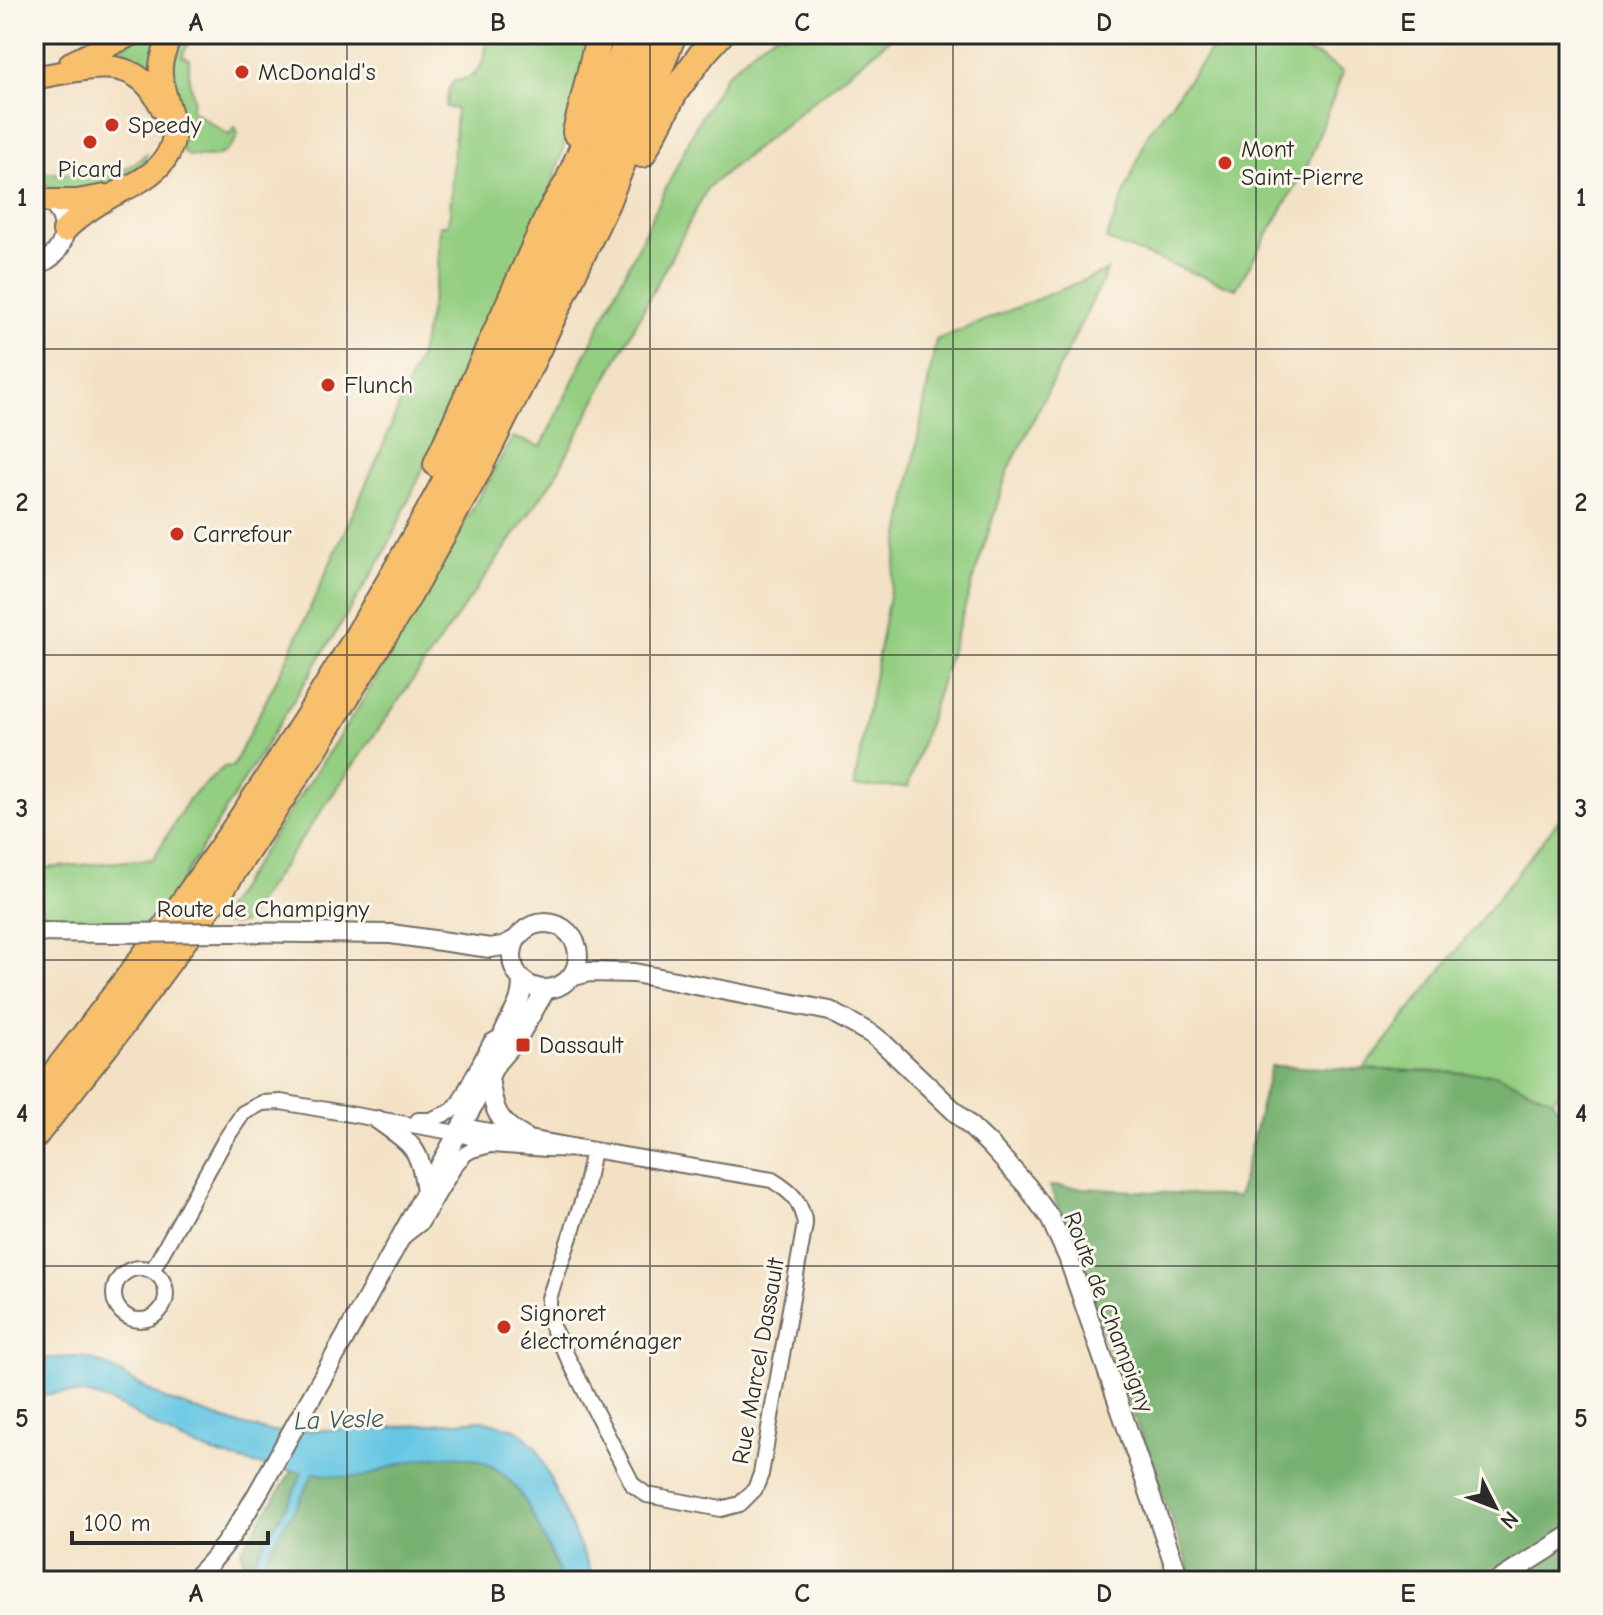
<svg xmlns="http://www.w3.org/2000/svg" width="1603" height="1615" font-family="'Comic Neue',sans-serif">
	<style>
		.green { fill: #93ce81; stroke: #5f7c56; stroke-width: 2 }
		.forest { fill: #76b16f; stroke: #506e4d; stroke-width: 2 }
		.water { fill: #65c6e3; stroke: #487887; stroke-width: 2 }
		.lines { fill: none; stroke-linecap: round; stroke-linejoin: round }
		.minor-casing { stroke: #716b61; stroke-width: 18 }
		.tertiary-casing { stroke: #716b61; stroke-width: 22 }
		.primary-casing { stroke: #716b61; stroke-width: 26 }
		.motorway-casing { stroke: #716b61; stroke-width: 30 }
		.minor { stroke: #fff; stroke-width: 14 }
		.tertiary { stroke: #fff; stroke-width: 18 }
		.primary { stroke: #f8bf6c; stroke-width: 22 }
		.motorway { stroke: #f8bf6c; stroke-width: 26 }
		.tertiary-bridge-casing { stroke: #716b61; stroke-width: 22; stroke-linecap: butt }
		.tertiary-bridge { stroke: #fff; stroke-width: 18 }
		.grid { fill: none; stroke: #2b2b2b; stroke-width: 2; stroke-opacity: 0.55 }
		.poi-dot { fill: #c8321e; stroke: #fbf7ec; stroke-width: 3 }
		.labels { text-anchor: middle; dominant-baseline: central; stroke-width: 6; stroke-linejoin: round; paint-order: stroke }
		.poi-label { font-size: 24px; fill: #2b2b2b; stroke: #fbf7ec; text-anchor: start }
		.street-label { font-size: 24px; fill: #2b2b2b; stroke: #fbf7ec }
		.water-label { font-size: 26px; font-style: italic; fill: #3c5a62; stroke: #fbf7ec }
		.neatline { fill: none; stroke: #2b2b2b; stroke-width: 3 }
		.grid-label { font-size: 26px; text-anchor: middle; font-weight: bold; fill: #2b2b2b }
	</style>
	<rect width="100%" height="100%" fill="#fbf7ec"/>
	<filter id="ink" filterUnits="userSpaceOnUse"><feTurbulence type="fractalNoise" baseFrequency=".0125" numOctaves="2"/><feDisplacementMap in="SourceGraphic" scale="16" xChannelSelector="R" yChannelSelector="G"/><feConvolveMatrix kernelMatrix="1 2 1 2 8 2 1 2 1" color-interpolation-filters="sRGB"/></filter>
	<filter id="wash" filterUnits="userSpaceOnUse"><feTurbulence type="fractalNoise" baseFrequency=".006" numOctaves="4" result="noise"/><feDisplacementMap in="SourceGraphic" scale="32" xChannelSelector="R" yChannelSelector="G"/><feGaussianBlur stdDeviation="1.8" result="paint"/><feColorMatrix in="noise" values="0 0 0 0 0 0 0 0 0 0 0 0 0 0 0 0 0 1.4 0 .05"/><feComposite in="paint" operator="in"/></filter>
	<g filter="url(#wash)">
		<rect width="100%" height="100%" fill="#f3e1c5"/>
		<g class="green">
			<polygon points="146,34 162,34 156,69 145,74 97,57"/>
			<path d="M182,34H197L190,40L182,56L189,59V81L194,98L191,110L229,135L235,127L238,134C228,159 210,159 187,155L179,145L169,76L175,41Z"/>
			<path d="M489,34H591L575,110L549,195L383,556L166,906L152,924L63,926C35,909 34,901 34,869L153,859L189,799L224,767L233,766L288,657L379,455L420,355L438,272L440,225H447L450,214L456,109L446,107L449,89L454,81C485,78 483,60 489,34Z"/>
			<polygon points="776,34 896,34 708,187 555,477 242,924 215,924 367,694 513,437 541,447 696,126 725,76 759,45"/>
			<polygon points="1223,34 1265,34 1320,57 1343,72 1308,164 1236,289 1106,240 1148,134"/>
			<path d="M147,153C142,179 85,198 61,193C52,192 42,182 34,178V170L45,173L114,175L134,164Z"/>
			<polygon points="1107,271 1007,473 908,787 854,787 936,340"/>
			<polygon points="1569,807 1569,1078 1553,1100 1495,1074 1364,1069"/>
		</g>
		<g class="forest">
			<polygon points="1271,1066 1495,1074 1553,1100 1569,1130 1569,1581 1194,1581 1050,1186 1238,1197"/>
			<polygon points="311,1442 522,1444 578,1581 248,1581 241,1550"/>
		</g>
		<path class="water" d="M77,1357L88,1358L107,1366L167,1400L237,1424L272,1432L383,1428L482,1420L518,1430L536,1447L595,1581H563C524,1499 514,1435 403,1463C389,1466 377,1474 362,1477C347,1479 329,1475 313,1473C299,1511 267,1541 258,1581H246C258,1541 290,1511 302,1472C261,1467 221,1458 183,1441C151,1427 124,1403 89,1395C72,1391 52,1394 34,1395V1359Z"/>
	</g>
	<g filter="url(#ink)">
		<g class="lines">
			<g class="minor-casing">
				<g id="minor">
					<polyline points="418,1120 430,1120 452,1111 460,1101 491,1042 503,1035"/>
					<polyline points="403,1237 421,1223 456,1164 465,1154 472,1150 490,1145"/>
					<circle cx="140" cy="1294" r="26"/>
					<path d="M152,1271L225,1140L243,1113L262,1103L281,1102L457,1133L492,1145L547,1149L593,1150L583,1199L549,1298V1321L633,1485L647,1495L721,1509L740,1504L755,1489L761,1474L805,1224C800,1200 793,1193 772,1180L593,1150L473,1128L457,1133"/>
				</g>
			</g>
			<g class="tertiary-casing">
				<g id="tertiary">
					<path d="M34,195C74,204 74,256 34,265"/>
					<circle cx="545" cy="956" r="33"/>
					<polyline points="34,932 109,933"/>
					<polyline points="233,932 391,934 490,948 503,946 515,940"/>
					<polyline points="571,977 589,972 634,973 830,1011 873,1035 883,1043 990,1145 1027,1186 1050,1218 1068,1257 1180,1581"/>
					<path d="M498,1059C500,1050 501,1041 504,1032C513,1011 522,1005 522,980"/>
					<path d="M489,1077C493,1107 496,1122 524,1137"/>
					<path d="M378,1120C412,1144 420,1147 426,1191"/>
					<path d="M192,1581C236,1542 267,1475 296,1424C365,1305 430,1183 497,1062L517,1039L546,989"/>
					<polyline points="1498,1581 1569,1536"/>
				</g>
			</g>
			<g class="primary-casing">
				<g id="primary">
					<polyline points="71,63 132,34"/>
					<path d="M44,76C80,70 123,55 150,88C155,94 159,102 163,109"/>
					<polyline points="49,201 77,201 105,196"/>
					<path d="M64,231C78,216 97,204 115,194C133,185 153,176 165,159C186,128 163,105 161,75C160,66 162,58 165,50C167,44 168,39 173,34"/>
				</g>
			</g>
			<g class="motorway-casing">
				<g id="motorway">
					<polyline points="576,132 600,34"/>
					<polyline points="642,154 675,91 703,53 720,34"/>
					<polyline points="437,464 551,211 568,183 631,34"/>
					<path d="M34,1100C234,852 406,581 541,291C580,207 618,121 650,34"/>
					<polyline points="34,1136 114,1035 221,889 315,747 408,596 475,475 525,375 606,203 673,34"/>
				</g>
			</g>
			<use href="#minor" class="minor"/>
			<use href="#tertiary" class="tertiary"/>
			<use href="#primary" class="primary"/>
			<use href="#motorway" class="motorway"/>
			<g class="tertiary-bridge-casing">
				<polyline id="tertiary-bridge" points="109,933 233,932"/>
			</g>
			<use href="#tertiary-bridge" class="tertiary-bridge"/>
		</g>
	</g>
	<path class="grid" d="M347,34V1581M650,34V1581M953,34V1581M1256,34V1581M34,349H1569M34,655H1569M34,960H1569M34,1266H1569"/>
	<g class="poi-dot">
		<circle cx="242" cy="72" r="8"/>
		<circle cx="112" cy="125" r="8"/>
		<circle cx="90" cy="142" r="8"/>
		<circle cx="1225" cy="163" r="8"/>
		<circle cx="328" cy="385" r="8"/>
		<circle cx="177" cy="534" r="8"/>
		<rect x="515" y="1037" width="16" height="16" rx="4"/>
		<circle cx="504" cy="1327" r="8"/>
	</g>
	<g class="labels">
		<g class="poi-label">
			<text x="258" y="72">McDonald's</text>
			<text x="128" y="125">Speedy</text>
			<text x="1241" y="149">Mont<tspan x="1241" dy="28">Saint-Pierre</tspan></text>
			<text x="90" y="169" text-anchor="middle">Picard</text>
			<text x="344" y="385">Flunch</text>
			<text x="193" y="534">Carrefour</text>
			<text x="539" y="1045">Dassault</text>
			<text x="520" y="1313">Signoret<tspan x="520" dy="28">électroménager</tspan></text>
		</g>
		<g class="street-label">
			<text x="263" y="909">Route de Champigny</text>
			<text transform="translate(1109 1312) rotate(69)">Route de Champigny</text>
			<text transform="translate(758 1361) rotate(-80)">Rue Marcel Dassault</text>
		</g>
		<g class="water-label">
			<text transform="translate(339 1420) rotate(-2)">La Vesle</text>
		</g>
	</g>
	<rect width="1603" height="1615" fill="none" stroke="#fbf7ec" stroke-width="88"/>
	<g transform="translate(1495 1507) rotate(132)" stroke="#fbf7ec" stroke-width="6" paint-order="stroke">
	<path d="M0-6L14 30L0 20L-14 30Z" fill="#2b2b2b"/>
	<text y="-12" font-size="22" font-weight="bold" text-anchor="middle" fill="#2b2b2b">N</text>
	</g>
	<path d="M72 1531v12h196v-12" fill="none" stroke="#2b2b2b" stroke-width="4"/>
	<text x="84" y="1531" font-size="24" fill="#2b2b2b" stroke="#fbf7ec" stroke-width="6" paint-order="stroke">100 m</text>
	<rect x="44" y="44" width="1515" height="1527" class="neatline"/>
	<g class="grid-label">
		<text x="196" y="31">A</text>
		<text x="498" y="31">B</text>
		<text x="802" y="31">C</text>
		<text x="1104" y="31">D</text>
		<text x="1408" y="31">E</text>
		<text x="22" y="206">1</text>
		<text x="1581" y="206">1</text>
		<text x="22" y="511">2</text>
		<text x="1581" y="511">2</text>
		<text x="22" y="817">3</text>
		<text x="1581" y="817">3</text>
		<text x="22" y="1122">4</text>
		<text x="1581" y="1122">4</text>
		<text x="22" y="1427">5</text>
		<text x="1581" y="1427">5</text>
		<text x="196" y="1602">A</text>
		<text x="498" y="1602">B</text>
		<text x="802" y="1602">C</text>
		<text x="1104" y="1602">D</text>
		<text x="1408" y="1602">E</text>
	</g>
</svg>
